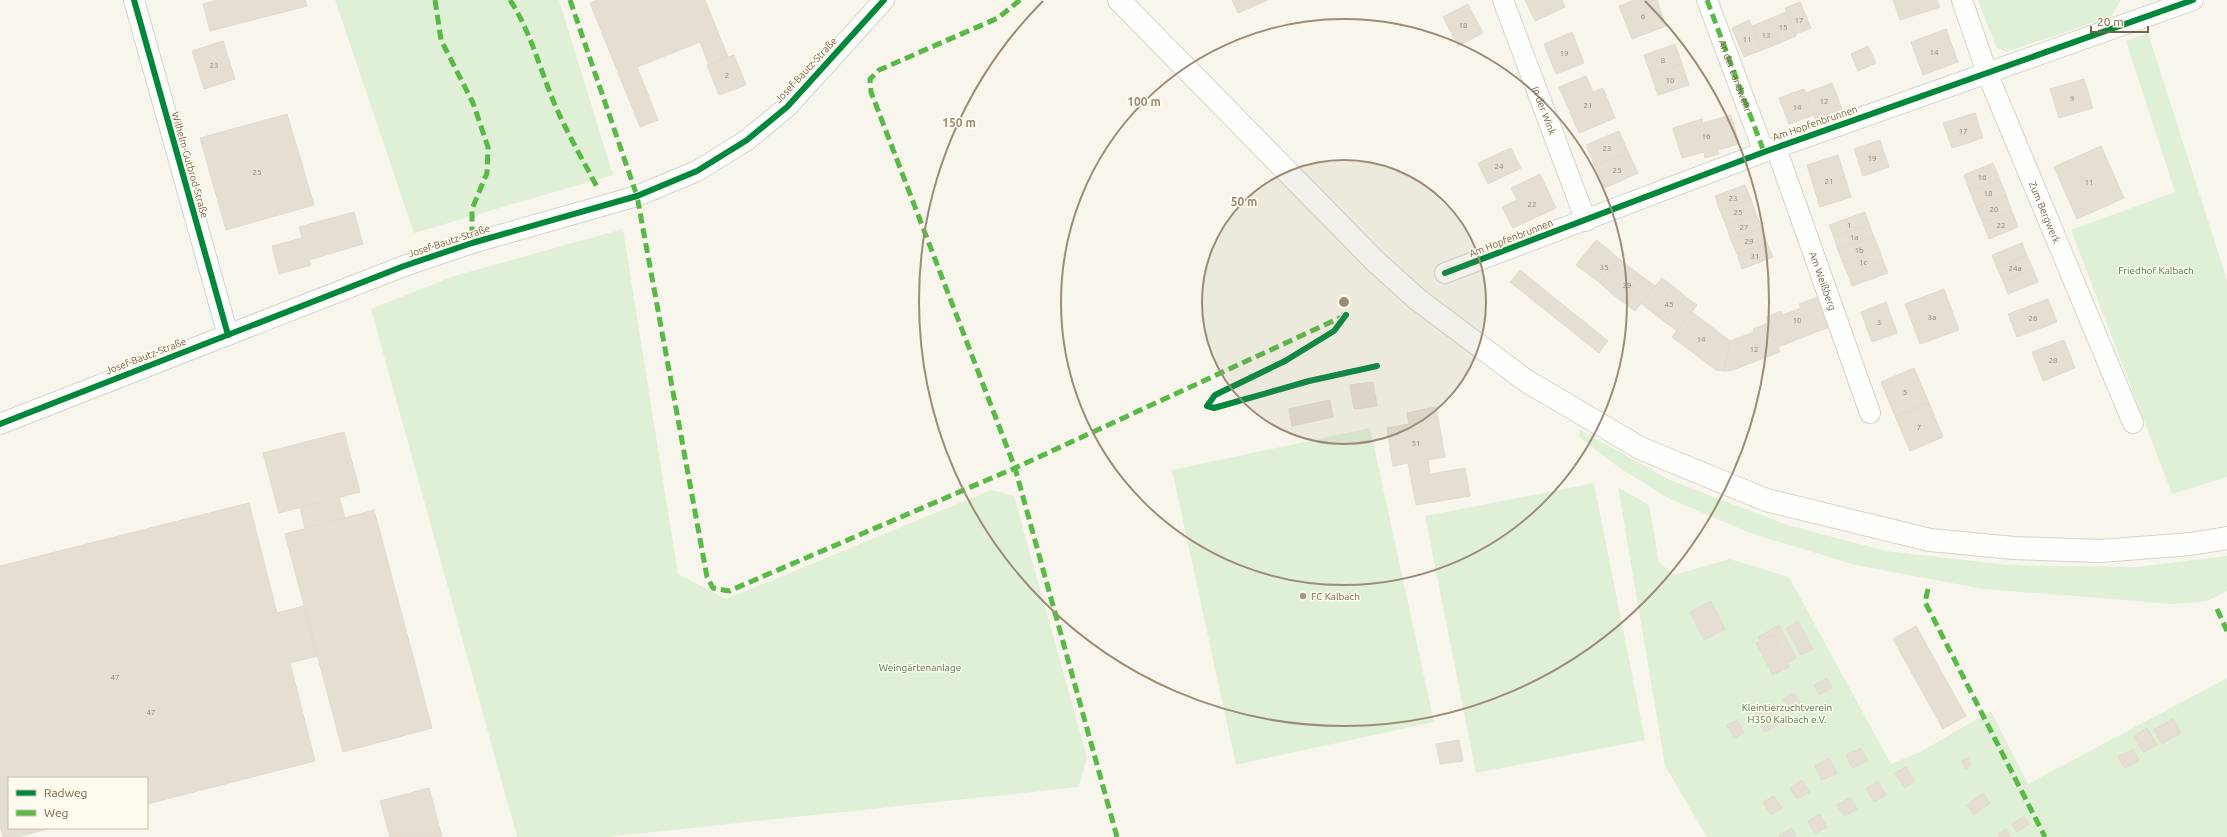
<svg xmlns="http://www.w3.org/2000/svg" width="2227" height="837" font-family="Ubuntu,sans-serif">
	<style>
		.green { fill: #e0f0d6 }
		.building { fill: #e5dfd3; stroke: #e1dace }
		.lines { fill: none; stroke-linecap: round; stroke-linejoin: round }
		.street-casing { stroke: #d7d3ca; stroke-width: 22 }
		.secondary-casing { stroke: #d8d3ca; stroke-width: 24 }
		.street { stroke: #fefefc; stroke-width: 20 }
		.secondary { stroke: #fefefc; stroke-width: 22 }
		.quiet { stroke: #58b947; stroke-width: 5; stroke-dasharray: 10 5; stroke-linecap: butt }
		.cycleway-casing { stroke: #fffbee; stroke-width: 8 }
		.cycleway { stroke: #00873e; stroke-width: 6 }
		.ring { fill: none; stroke: #9c8c77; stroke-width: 2 }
		.poi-dot { fill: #a59682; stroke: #fffbee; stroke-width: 1.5 }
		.labels { text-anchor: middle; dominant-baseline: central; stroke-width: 3; stroke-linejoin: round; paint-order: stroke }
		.number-label { font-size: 8px; fill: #96846e }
		.street-label { font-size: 10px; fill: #796349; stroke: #fffbee }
		.park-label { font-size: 10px; fill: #478040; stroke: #fffbee }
		.poi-label { font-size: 10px; fill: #796349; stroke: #fffbee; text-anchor: start }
		.centre { fill: #9c8c77; stroke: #fffbee; stroke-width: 2 }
		.ring-label { font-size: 12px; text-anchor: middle; font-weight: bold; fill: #9c8c77; stroke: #fffbee; stroke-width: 3; stroke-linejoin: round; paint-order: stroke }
	</style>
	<rect width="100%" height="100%" fill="#f8f6ec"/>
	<g class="green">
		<polygon points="335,0 559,0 613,175 414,233"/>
		<polygon points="1978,0 2121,0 2111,17 2006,52 1996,47"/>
		<polygon points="2148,33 2227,280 2227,477 2172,494 2071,230 2175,192 2126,41"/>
		<polygon points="623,229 678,574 726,599 991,490 1014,496 1087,757 1079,787 607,837 517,837 371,309 454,276"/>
		<polygon points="1370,428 1434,722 1236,765 1172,470"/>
		<polygon points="1580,430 1670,480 1787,525 1886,551 2008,565 2136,567 2227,556 2227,591 2207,601 2174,604 1983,589 1855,565 1753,534 1670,499 1618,467 1579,437"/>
		<polygon points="1594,483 1645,740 1476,773 1425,516"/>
		<polygon points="1618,487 1649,505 1659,562 1674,575 1730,559 1789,577 1891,764 1920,752 1991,711 2028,784 2227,678 2227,837 1707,837 1665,766"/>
	</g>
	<g class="building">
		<polygon points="217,0 305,0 307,6 210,31 203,4"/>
		<polygon points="598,0 705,0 728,57 709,65 700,42 637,67 658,120 640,127 590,3"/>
		<polygon points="1232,0 1268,0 1238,13"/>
		<polygon points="1525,0 1562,0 1565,7 1535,21"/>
		<polygon points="1635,0 1657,0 1666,26 1632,39 1619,6"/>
		<polygon points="1893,0 1937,0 1940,7 1900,20"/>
		<polygon points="1800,2 1811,28 1796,34 1785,8"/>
		<polygon points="1468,4 1483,33 1458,46 1443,17"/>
		<polygon points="1786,12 1796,36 1780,43 1769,19"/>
		<polygon points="1769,19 1780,43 1762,50 1752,26"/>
		<polygon points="1749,20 1762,50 1744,57 1732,28"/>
		<polygon points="1946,29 1958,62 1923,75 1911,42"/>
		<polygon points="1572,32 1584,63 1556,74 1544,44"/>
		<polygon points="223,41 235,79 204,89 192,51"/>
		<polygon points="1675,44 1682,64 1651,75 1644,55"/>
		<polygon points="1868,46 1876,63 1858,71 1851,54"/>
		<polygon points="734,55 746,85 719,95 707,65"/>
		<polygon points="1682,64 1689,85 1658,95 1651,75"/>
		<polygon points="1586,76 1593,92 1603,88 1615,118 1579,133 1559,87"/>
		<polygon points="2084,79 2093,108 2059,118 2050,89"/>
		<polygon points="1832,83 1842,109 1815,119 1806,93"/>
		<polygon points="1804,89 1814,115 1789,124 1779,98"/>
		<polygon points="1975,113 1983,138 1952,148 1943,123"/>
		<polygon points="287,114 314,205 226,230 200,138"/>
		<polygon points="1731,115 1739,144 1718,150 1719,154 1705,158 1704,152 1682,158 1673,128 1702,119 1703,123"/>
		<polygon points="1619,131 1628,152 1595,166 1586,145"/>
		<polygon points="1880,140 1889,167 1863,176 1854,149"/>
		<polygon points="2101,146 2124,198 2077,219 2054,167"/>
		<polygon points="1511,148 1521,168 1488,184 1478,163"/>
		<polygon points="1628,152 1638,173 1605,188 1595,166"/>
		<polygon points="1838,155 1851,197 1820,207 1807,165"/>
		<polygon points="1993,163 2000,180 1970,191 1964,175"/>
		<polygon points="1540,174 1556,208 1513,228 1502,207 1517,200 1511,188"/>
		<polygon points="2000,180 2006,195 1976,207 1970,191"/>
		<polygon points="1745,185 1751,199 1720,211 1715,196"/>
		<polygon points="2006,195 2012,212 1983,223 1976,207"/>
		<polygon points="1751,199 1756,214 1726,225 1720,211"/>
		<polygon points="354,212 363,244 309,260 311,265 279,274 272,246 302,238 299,227"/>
		<polygon points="1865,212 1869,224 1834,237 1829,225"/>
		<polygon points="2012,212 2018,227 1989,239 1983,223"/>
		<polygon points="1756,214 1762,228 1731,240 1726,225"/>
		<polygon points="1869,224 1874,237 1838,250 1834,237"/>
		<polygon points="1762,228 1767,243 1737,254 1731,240"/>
		<polygon points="1874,237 1879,249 1843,263 1838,250"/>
		<polygon points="1596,240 1608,249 1588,274 1576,265"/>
		<polygon points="1767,243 1773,257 1742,269 1737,254"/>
		<polygon points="2022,243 2027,256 1997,268 1992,255"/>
		<polygon points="1608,249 1619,259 1600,283 1588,274"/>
		<polygon points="1879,249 1883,261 1848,275 1843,263"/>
		<polygon points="2027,256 2033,269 2003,281 1997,268"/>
		<polygon points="1619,259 1631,268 1611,293 1600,283"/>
		<polygon points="1883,261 1888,273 1852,286 1848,275"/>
		<polygon points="1631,268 1643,277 1623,302 1611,293"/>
		<polygon points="2033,269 2038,282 2008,294 2003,281"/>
		<polygon points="1520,270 1608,341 1599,353 1510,282"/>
		<polygon points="1643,277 1655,286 1635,311 1623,302"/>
		<polygon points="1662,278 1674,287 1653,313 1641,303"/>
		<polygon points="1674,287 1685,296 1665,322 1653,313"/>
		<polygon points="1944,289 1959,330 1920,344 1905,304"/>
		<polygon points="1685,296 1697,305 1677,331 1665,322"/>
		<polygon points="1818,297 1829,327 1778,347 1766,317 1781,311 1783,315 1801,308 1799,304"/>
		<polygon points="2048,299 2057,322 2017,337 2008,314"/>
		<polygon points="1886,302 1897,333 1872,342 1861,312"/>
		<polygon points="1692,312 1730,341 1724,371 1716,370 1672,337"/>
		<polygon points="1768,323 1780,352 1730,371 1724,371 1730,341 1754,332 1753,329"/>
		<polygon points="2064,340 2075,368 2043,381 2032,352"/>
		<polygon points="1914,368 1929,403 1895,416 1881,382"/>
		<polygon points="1373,382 1377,406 1354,409 1350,385"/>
		<polygon points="1330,400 1333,417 1292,426 1289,409"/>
		<polygon points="1929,403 1943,437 1910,451 1895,416"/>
		<polygon points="1436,407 1445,457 1428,460 1430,474 1465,468 1470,496 1416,505 1408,463 1393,466 1387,428 1409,424 1407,413"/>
		<polygon points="344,432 360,492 279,513 263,453"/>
		<polygon points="339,497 345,518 305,529 300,507"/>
		<polygon points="249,503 277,613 304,606 317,656 290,663 315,761 147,804 147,778 9,778 9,828 52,828 17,837 3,837 0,826 0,566"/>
		<polygon points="374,510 432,728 343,752 285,534"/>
		<polygon points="1711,601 1725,629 1704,640 1690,612"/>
		<polygon points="1798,621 1813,649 1801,655 1786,628"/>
		<polygon points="1779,625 1796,658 1787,663 1772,635 1761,641 1758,637"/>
		<polygon points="1916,626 1966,716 1943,729 1893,639"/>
		<polygon points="1772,635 1789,667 1773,675 1756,643"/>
		<polygon points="1827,678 1832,688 1819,695 1814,685"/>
		<polygon points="1794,693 1803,708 1792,714 1783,699"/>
		<polygon points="1769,705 1779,724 1764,732 1755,713"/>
		<polygon points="2173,719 2181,733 2162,744 2154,730"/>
		<polygon points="1737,720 1744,733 1734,738 1727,725"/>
		<polygon points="2147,728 2157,745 2143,752 2134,736"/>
		<polygon points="1459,740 1463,761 1440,764 1436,744"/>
		<polygon points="1861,748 1868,761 1852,768 1846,755"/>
		<polygon points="2134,749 2139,761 2124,768 2118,756"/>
		<polygon points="1829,758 1837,773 1822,780 1815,766"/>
		<polygon points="1968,758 1971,766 1965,769 1962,761"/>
		<polygon points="1906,767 1915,781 1905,788 1895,773"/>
		<polygon points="1802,780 1810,792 1797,799 1790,788"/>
		<polygon points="1878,781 1886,795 1874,802 1866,788"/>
		<polygon points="429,788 442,837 390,837 380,801"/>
		<polygon points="1983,793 1990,803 1974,815 1967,805"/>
		<polygon points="1774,796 1782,808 1771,815 1763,802"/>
		<polygon points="1850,797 1857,809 1844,816 1837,805"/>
		<polygon points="1820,814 1827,827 1815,834 1808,821"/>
		<polygon points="2024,816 2029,824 2017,832 2012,824"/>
		<polygon points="1791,828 1796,837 1780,837 1779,836"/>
		<polygon points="2006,829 2010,837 2000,837 1998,833"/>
	</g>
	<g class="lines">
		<g class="street-casing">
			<g id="street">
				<polyline points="134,0 228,335"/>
				<path id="s1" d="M1503,0L1586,221"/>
				<polyline points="1707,0 1764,152"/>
				<path id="s2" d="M1962,0L1987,73L2133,423"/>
				<path id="s3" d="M1776,148L1870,413"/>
				<polyline points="1445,273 1764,152 2193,0"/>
				<polyline points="0,424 404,266 472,243 637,196 697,171 747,140 787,107 884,0"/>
			</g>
		</g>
		<g class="secondary-casing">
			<polyline id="secondary" points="1119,0 1374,260 1417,299 1525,380 1640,448 1766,500 1930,540 2014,548 2100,551 2191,544 2227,538"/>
		</g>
		<use href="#street" class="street"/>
		<use href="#secondary" class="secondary"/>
		<g class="quiet">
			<polyline points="435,0 441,40 473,103 488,147 487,173 472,209 472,243"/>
			<path d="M510,0C531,32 540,70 555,105C567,133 583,160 597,187"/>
			<polyline points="570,0 637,196 707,577 713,588 729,591 1015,468 1344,316"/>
			<polyline points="1020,0 998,18 879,70 870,79 871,92 1015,468 1117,837"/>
			<path id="s4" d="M1707,0L1764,152"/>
			<polyline points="1928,589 1925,602 2045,837"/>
			<polyline points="2217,609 2227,631"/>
		</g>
		<g class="cycleway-casing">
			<g id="cycleway">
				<polyline points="134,0 228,335"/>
				<polyline points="1445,273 1764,152 2193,0"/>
				<polyline points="1346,315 1334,331 1285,361 1215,395 1207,406 1214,408 1309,381 1377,366"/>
				<polyline points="0,424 404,266 472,243 637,196 697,171 747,140 787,107 884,0"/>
			</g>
		</g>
		<use href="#cycleway" class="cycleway"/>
	</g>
	<circle cx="1344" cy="302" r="142" fill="#9c8c77" fill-opacity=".12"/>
	<g class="ring">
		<circle cx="1344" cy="302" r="142"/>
		<circle cx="1344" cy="302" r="283"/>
		<path d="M1645 1A425 425 0 1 1 1043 1"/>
	</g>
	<circle class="poi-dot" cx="1303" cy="596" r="4"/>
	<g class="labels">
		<g class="number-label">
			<text x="1643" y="16">6</text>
			<text x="1799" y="20">17</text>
			<text x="1463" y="25">18</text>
			<text x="1783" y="27">15</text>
			<text x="1766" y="35">13</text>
			<text x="1747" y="39">11</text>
			<text x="1934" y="52">14</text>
			<text x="1564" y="53">19</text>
			<text x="1663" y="60">8</text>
			<text x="214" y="65">23</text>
			<text x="727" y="75">2</text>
			<text x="1670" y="80">10</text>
			<text x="2072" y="98">9</text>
			<text x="1824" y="101">12</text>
			<text x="1588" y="105">21</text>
			<text x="1797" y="107">14</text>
			<text x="1963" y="131">17</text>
			<text x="1706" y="136">16</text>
			<text x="1607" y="148">23</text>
			<text x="1872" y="158">19</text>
			<text x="1499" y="166">24</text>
			<text x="1617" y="170">25</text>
			<text x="257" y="172">25</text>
			<text x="1982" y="177">16</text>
			<text x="1829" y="181">21</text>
			<text x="2089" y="182">11</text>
			<text x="1988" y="193">18</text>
			<text x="1733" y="198">23</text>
			<text x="1532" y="204">22</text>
			<text x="1994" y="209">20</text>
			<text x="1738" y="212">25</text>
			<text x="1849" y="225">1</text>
			<text x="2001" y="225">22</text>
			<text x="1744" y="227">27</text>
			<text x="1854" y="237">1a</text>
			<text x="1749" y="241">29</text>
			<text x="1859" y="250">1b</text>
			<text x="1755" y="256">31</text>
			<text x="1863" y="262">1c</text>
			<text x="1604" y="267">35</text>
			<text x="2015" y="268">24a</text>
			<text x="1627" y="285">39</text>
			<text x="1669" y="304">45</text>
			<text x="1932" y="317">3a</text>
			<text x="2033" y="318">26</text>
			<text x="1797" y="320">10</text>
			<text x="1879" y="322">3</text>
			<text x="1701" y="339">14</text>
			<text x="1754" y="349">12</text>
			<text x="2053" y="360">28</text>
			<text x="1905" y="392">5</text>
			<text x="1919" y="427">7</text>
			<text x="1416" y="443">51</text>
			<text x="115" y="677">47</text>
			<text x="151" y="712">47</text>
		</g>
		<g class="street-label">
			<text transform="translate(806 70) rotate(-47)">Josef-Bautz-Straße</text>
			<text stroke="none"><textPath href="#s4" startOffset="81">An der Landwehr</textPath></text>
			<text stroke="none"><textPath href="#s1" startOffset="118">In der Wink</textPath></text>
			<text transform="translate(1815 123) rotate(-19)">Am Hopfenbrunnen</text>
			<text transform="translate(190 165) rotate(74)">Wilhelm-Gutbrod-Straße</text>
			<text stroke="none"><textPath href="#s2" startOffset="228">Zum Bergwerk</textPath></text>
			<text transform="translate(1511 238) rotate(-21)">Am Hopfenbrunnen</text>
			<text transform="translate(449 241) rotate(-18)">Josef-Bautz-Straße</text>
			<text stroke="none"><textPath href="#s3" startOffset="141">Am Weißberg</textPath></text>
			<text transform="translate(146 356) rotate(-21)">Josef-Bautz-Straße</text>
		</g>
		<g class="park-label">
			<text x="2156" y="270">Friedhof Kalbach</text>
			<text x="920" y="667">Weingärtenanlage</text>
			<text x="1787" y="707">Kleintierzuchtverein<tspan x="1787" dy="12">H350 Kalbach e.V.</tspan></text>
		</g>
		<g class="poi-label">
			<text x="1311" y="596">FC Kalbach</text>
		</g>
	</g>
	<circle cx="1344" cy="302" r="6" class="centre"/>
	<g class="ring-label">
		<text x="1144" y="106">100 m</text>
		<text x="959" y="127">150 m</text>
		<text x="1244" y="206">50 m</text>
	</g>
	<rect x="8" y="777" width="140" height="52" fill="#fffbee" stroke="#c9beac"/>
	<rect x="16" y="790" width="20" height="6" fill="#00873e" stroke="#c9beac"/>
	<text x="44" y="797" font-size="12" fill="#796349">Radweg</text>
	<rect x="16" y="810" width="20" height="6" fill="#58b947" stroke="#c9beac"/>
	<text x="44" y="817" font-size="12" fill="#796349">Weg</text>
	<path d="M2091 26v6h57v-6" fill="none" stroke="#796349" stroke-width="2"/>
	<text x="2097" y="26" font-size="12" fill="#796349" stroke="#fffbee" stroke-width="3" paint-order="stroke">20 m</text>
</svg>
